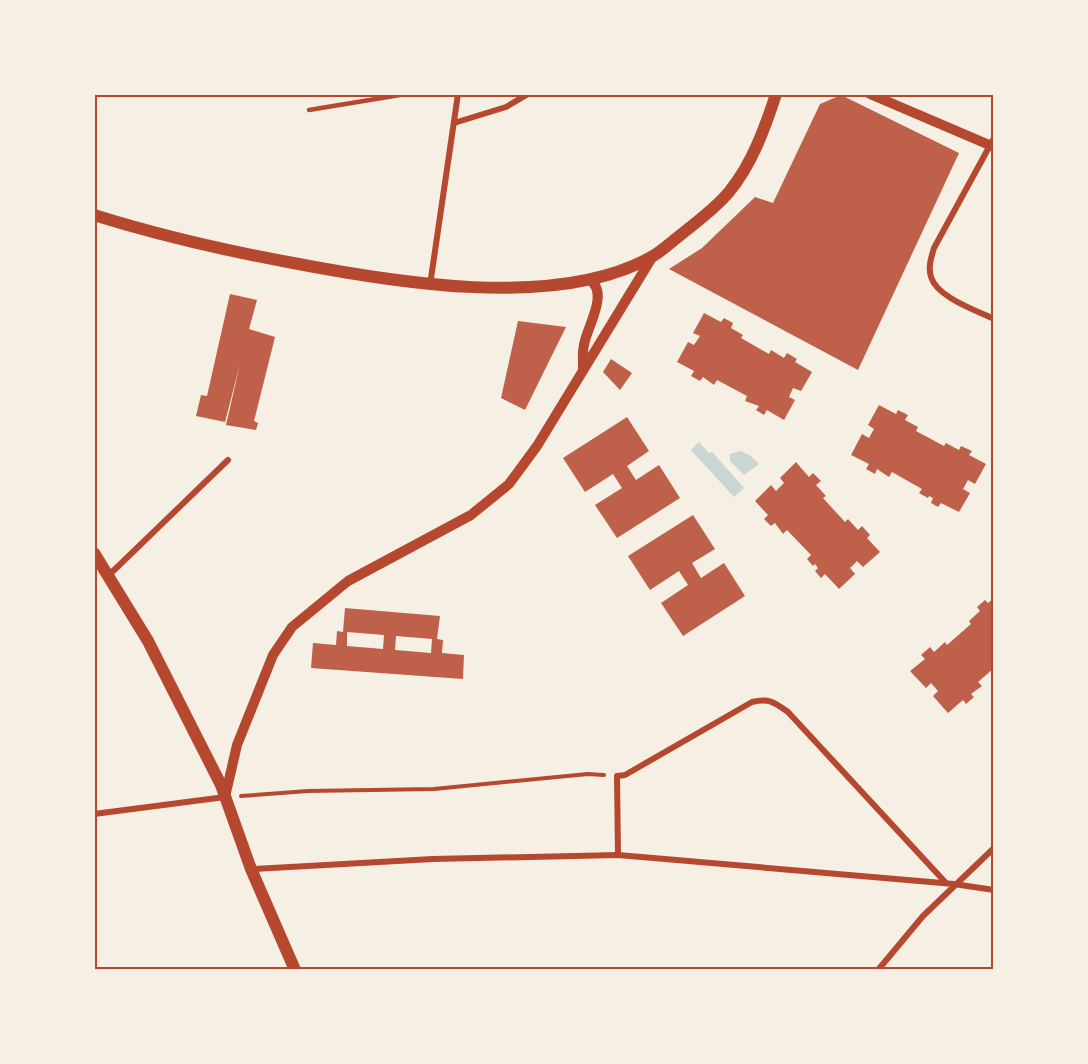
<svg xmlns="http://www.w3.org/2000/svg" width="1088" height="1064" font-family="Spectral,serif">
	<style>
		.water { fill: #c9d6d2 }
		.building { fill: #bf614a; fill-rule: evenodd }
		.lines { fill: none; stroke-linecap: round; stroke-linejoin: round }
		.path { stroke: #b5482f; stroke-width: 4 }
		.service { stroke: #b5482f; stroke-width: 4.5 }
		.minor { stroke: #b5482f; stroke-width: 6 }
		.tertiary { stroke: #b5482f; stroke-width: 10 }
		.secondary { stroke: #b5482f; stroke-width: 12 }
		.neatline { fill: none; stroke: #b5482f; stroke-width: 2 }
	</style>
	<rect width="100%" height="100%" fill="#f6efe4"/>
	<g class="water">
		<polygon points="699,442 709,453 712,452 744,488 734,497 691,450"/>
		<polygon points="740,451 750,455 759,464 744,475 730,461 730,454"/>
	</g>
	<g class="building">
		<polygon points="841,95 959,153 858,370 669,269 702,248 755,197 773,203 820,104"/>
		<polygon points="230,294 257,300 249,329 275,337 254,421 258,423 256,430 226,425 240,364 225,422 196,416 201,395 207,396"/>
		<polygon points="704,313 721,322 724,318 733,323 731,328 743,335 741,338 769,354 771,350 784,358 787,353 797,359 795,362 812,372 801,391 793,388 789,397 795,400 784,420 767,410 764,415 756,410 759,406 745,401 747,396 717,380 714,385 703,377 700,381 691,376 694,371 677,362 688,342 694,345 700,336 693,333"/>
		<polygon points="518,321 566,327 525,410 501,398"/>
		<polygon points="611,359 632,373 620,390 603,372"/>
		<polygon points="879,405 896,414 898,410 908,415 905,420 918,427 916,431 944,446 946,443 959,450 961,446 972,451 969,455 986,464 975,484 968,480 963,489 970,493 959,512 941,503 938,507 931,503 933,498 929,496 928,498 919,493 922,489 892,472 889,477 877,469 875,474 866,469 869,464 851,455 862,434 869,438 874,429 868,425"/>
		<polygon points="627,417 649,451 627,466 636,480 659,465 680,498 617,538 595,505 622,488 613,474 585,492 563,458"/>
		<polygon points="796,462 809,477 813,473 821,481 816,485 826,496 823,498 845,522 848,519 858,530 862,526 870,535 867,538 880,552 863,567 857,561 850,568 855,574 839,589 825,574 821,578 815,571 818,568 815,564 813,566 807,559 811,555 787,530 783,534 775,523 771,526 764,519 768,515 755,501 771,485 776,491 784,483 780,478"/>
		<polygon points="693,515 715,549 692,563 701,578 724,563 745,596 683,636 661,603 688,585 679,571 650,590 628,556"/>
		<polygon points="994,598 994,668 978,682 982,686 971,694 974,697 966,704 963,700 948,713 933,696 938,691 931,683 926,688 910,671 925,659 921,655 930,647 934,652 945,642 947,645 971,624 969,621 980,611 977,607 985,600 988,603"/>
		<path d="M345,608L440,616L437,639L443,640L442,653L464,655L463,679L311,668L313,643L336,645L337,631L343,632ZM347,632L384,635L383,649L347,646ZM396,636L432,639L431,653L395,650Z"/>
	</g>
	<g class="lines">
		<polyline class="path" points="241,796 308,791 434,789 588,774 604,775"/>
		<polyline class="service" points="309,110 406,94"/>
		<g class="minor">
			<polyline points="454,123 506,107 528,94"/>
			<path d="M994,138L934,248C931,258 928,267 931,277C937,297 975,310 994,319"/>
			<polyline points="430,285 458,94"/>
			<polyline points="108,576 228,460"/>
			<polyline points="94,814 225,797"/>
			<path d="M618,855L617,776L625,775L752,702C769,698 774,702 788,712L946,883"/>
			<polyline points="252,869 433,859 618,855 954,884 994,890"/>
			<polyline points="878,970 923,916 994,848"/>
		</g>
		<g class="tertiary">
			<polyline points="870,94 994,147"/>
			<path d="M583,369C583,361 582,353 584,345C587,326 610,293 589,279"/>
			<polyline points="225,797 237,745 273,655 292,627 348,581 471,515 509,484 537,446 653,256"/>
		</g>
		<g class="secondary">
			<path d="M94,215C158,235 223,250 288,262C391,282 558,311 653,256C662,251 670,243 678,237C695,223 715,209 729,192C752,164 765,128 776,94"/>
			<polyline points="94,553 148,641 221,785 251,869 295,970"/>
		</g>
	</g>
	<rect width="1088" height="1064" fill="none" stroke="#f6efe4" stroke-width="192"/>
	<rect x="96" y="96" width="896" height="872" class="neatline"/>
</svg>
